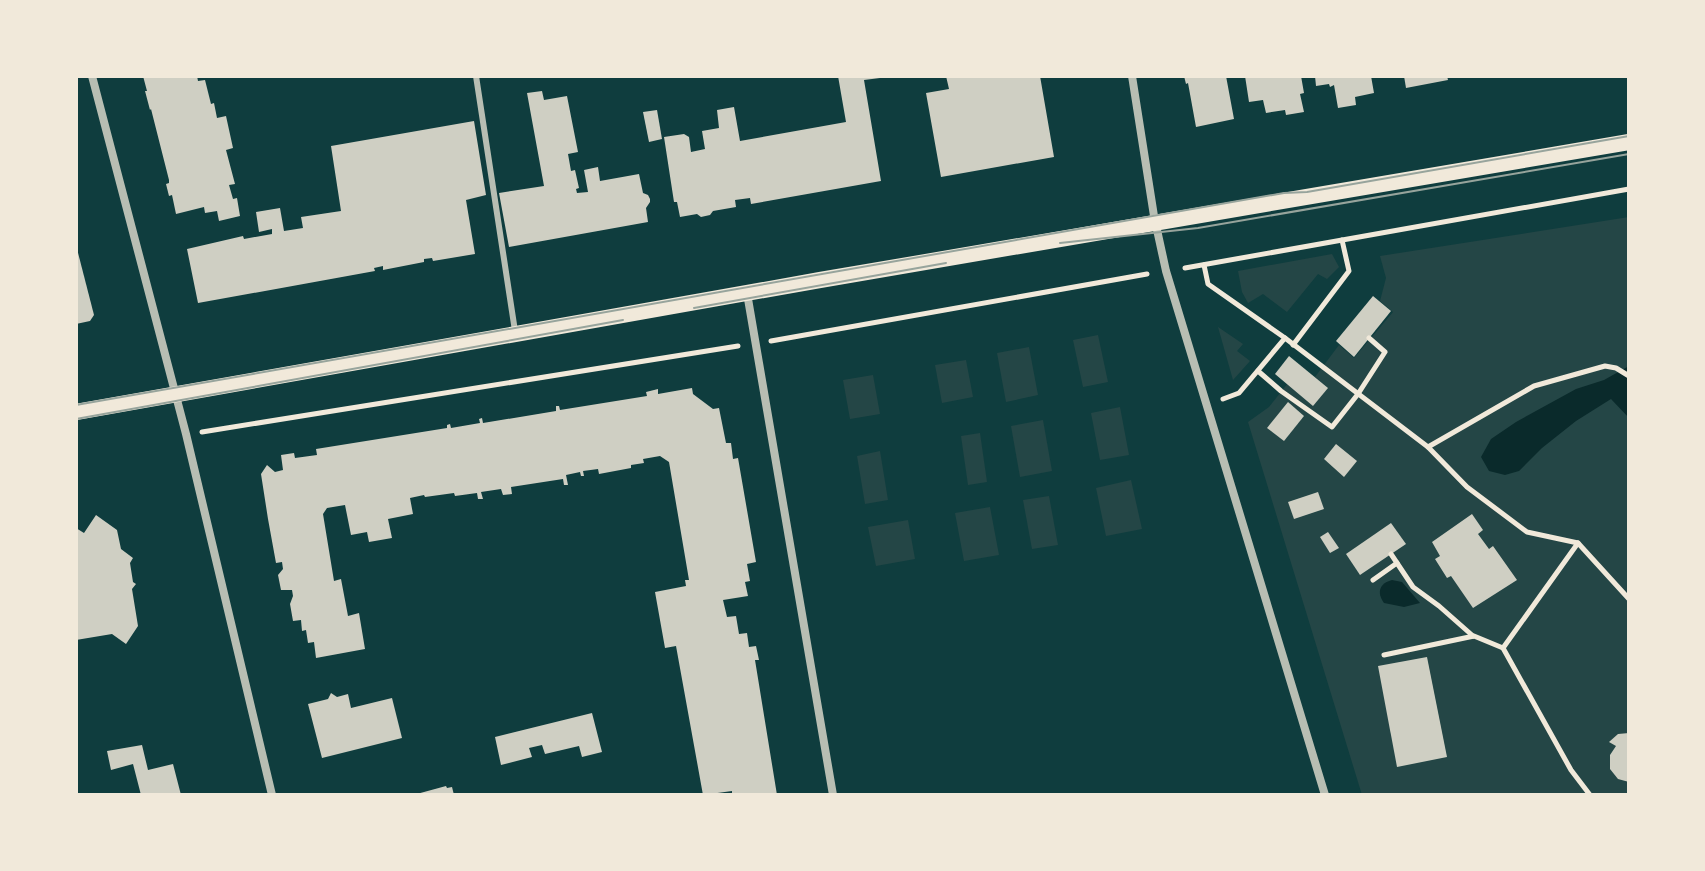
<svg xmlns="http://www.w3.org/2000/svg" width="1705" height="871" font-family="Rubik,sans-serif">
	<style>
		.green { fill: #244646 }
		.water { fill: #0a2a2b }
		.building { fill: #cfcfc3 }
		.lines { fill: none; stroke-linecap: round; stroke-linejoin: round }
		.path { stroke: #f1e9da; stroke-width: 5 }
		.service { stroke: #b8beb3; stroke-width: 6 }
		.minor { stroke: #b8beb3; stroke-width: 8 }
		.secondary { stroke: #f1e9da; stroke-width: 16 }
		.tram { stroke: #97a49c; stroke-width: 2 }
	</style>
	<rect width="100%" height="100%" fill="#0f3d3e"/>
	<g class="green">
		<polygon points="1629,217 1629,795 1362,795 1248,422 1269,407 1288,383 1313,404 1327,387 1315,377 1339,345 1354,358 1393,312 1380,301 1386,278 1380,256"/>
		<polygon points="1332,254 1339,267 1327,279 1318,274 1287,312 1263,294 1248,303 1242,292 1238,271"/>
		<polygon points="1218,327 1243,344 1237,351 1250,361 1233,380"/>
		<polygon points="1098,335 1108,382 1083,387 1073,340"/>
		<polygon points="1029,347 1038,395 1006,402 997,353"/>
		<polygon points="966,360 973,397 942,403 935,365"/>
		<polygon points="873,375 880,414 850,419 843,380"/>
		<polygon points="1120,407 1129,455 1100,460 1091,413"/>
		<polygon points="1043,420 1052,471 1020,477 1011,426"/>
		<polygon points="980,433 987,482 968,485 961,436"/>
		<polygon points="880,451 888,500 865,504 857,456"/>
		<polygon points="1131,480 1142,529 1106,536 1096,488"/>
		<polygon points="1049,496 1058,545 1032,549 1023,500"/>
		<polygon points="990,507 999,555 964,561 955,513"/>
		<polygon points="908,520 915,559 876,566 868,527"/>
	</g>
	<g class="water">
		<polygon points="1629,366 1629,418 1611,399 1576,421 1542,448 1519,471 1505,475 1489,471 1481,457 1491,439 1516,422 1576,389 1604,380"/>
		<path d="M1392,580L1402,582L1420,603L1404,607L1384,603C1376,592 1380,583 1392,580Z"/>
	</g>
	<g class="building">
		<polygon points="143,76 197,76 198,81 205,80 211,104 214,103 217,118 226,116 233,148 226,150 235,184 229,185 233,199 237,198 240,216 219,221 217,211 205,213 204,207 176,214 172,195 169,196 166,184 169,183 169,180 151,109 150,110 145,91 147,91"/>
		<polygon points="838,76 880,76 880,78 864,80 881,181 751,204 750,198 735,200 736,207 713,211 710,215 701,217 697,214 680,217 677,202 674,202 664,137 684,134 689,137 691,152 705,149 702,131 719,128 717,110 734,107 740,141 846,122"/>
		<polygon points="946,76 1040,76 1054,157 941,177 926,93 949,89"/>
		<polygon points="1184,76 1226,76 1234,119 1196,127 1188,83 1186,84"/>
		<polygon points="1245,76 1301,76 1304,93 1300,94 1304,112 1286,115 1285,110 1266,113 1263,100 1249,102"/>
		<polygon points="1315,76 1371,76 1374,93 1355,97 1356,105 1338,108 1334,85 1330,87 1329,84 1316,86"/>
		<polygon points="1404,76 1447,76 1448,80 1406,88"/>
		<polygon points="542,91 544,100 567,96 578,152 568,154 571,171 575,170 579,188 576,189 577,193 588,192 584,170 598,167 600,181 639,174 643,193 648,195 650,199 650,202 646,208 648,222 509,247 499,193 544,186 527,93"/>
		<polygon points="657,110 662,139 649,142 643,112"/>
		<polygon points="474,121 486,195 466,200 475,254 433,261 432,258 424,259 424,262 383,270 383,266 374,268 375,271 198,303 187,249 243,236 244,239 272,234 272,229 259,232 256,212 280,208 284,231 303,228 301,217 341,211 331,146"/>
		<polygon points="76,245 94,315 90,321 76,324"/>
		<polygon points="1373,296 1391,311 1354,357 1336,341"/>
		<polygon points="1289,356 1328,388 1313,406 1275,374"/>
		<polygon points="692,388 693,394 713,409 719,408 726,443 731,443 733,459 738,458 756,562 747,564 750,581 745,582 748,596 723,600 727,617 736,616 739,634 747,633 749,647 756,646 759,660 755,660 777,795 732,795 732,791 703,795 676,646 665,648 655,592 686,586 685,580 689,580 669,462 660,456 643,459 644,463 631,465 631,468 599,474 598,469 583,471 584,476 581,476 580,472 566,475 568,485 564,485 563,479 511,487 512,494 503,495 501,489 481,492 483,499 478,499 477,493 455,496 454,493 425,497 424,495 410,498 413,514 388,519 392,538 369,542 367,532 351,535 345,505 327,508 323,514 334,581 341,579 348,616 359,613 365,649 316,658 314,642 308,643 306,630 302,631 301,620 293,621 290,604 293,596 292,590 281,590 278,575 283,569 282,562 276,563 268,519 261,474 267,465 275,472 283,470 281,455 294,453 295,458 317,455 316,449 447,428 447,425 450,424 451,428 480,423 479,419 482,418 483,423 556,411 556,406 559,406 560,410 647,396 646,392 658,389 658,394"/>
		<polygon points="1288,402 1304,416 1284,441 1267,428"/>
		<polygon points="1336,444 1357,461 1344,477 1324,459"/>
		<polygon points="1318,492 1324,509 1294,519 1288,502"/>
		<polygon points="1472,514 1483,530 1478,534 1489,549 1493,546 1517,580 1473,608 1451,576 1447,578 1435,559 1440,556 1432,542"/>
		<polygon points="96,515 117,530 121,549 133,558 130,563 133,582 136,584 132,589 138,626 126,644 112,634 76,640 76,528 84,533"/>
		<polygon points="1391,523 1406,544 1360,575 1346,554"/>
		<polygon points="1328,532 1339,548 1330,553 1320,537"/>
		<polygon points="1427,657 1447,757 1397,767 1378,666"/>
		<polygon points="331,693 337,697 348,694 351,708 392,698 402,738 322,758 308,704 328,699"/>
		<polygon points="592,713 602,752 582,757 579,746 545,754 542,745 529,748 532,757 501,765 495,737"/>
		<polygon points="1629,733 1629,782 1618,779 1610,769 1610,755 1616,746 1609,742 1618,734"/>
		<polygon points="142,745 148,770 173,764 181,795 141,795 133,764 111,770 107,751"/>
		<polygon points="446,786 447,788 452,787 454,795 413,795"/>
	</g>
	<g class="lines">
		<g class="path">
			<polyline points="1204,265 1208,284 1285,338"/>
			<polyline points="1185,268 1629,189"/>
			<polyline points="771,341 1147,274"/>
			<polyline points="1293,345 1349,271 1342,240"/>
			<polyline points="1258,371 1281,391 1332,427 1358,394 1385,352 1369,338"/>
			<polyline points="1223,399 1239,393 1285,338 1428,447 1467,487 1527,532 1578,543 1629,599"/>
			<polyline points="202,432 738,346"/>
			<polyline points="1428,447 1534,386 1605,366 1616,368 1629,376"/>
			<polyline points="1578,543 1503,648 1571,770 1590,795"/>
			<polyline points="1391,554 1413,587 1439,606 1473,636"/>
			<polyline points="1373,580 1397,563"/>
			<polyline points="1384,655 1474,636 1503,648"/>
		</g>
		<polyline class="service" points="476,76 515,331"/>
		<g class="minor">
			<polyline points="92,76 186,434 272,795"/>
			<polyline points="1132,76 1154,216 1166,271 1325,795"/>
			<polyline points="747,293 833,795"/>
		</g>
		<polyline class="secondary" points="76,412 820,280 1629,142"/>
		<g class="tram">
			<polyline points="1060,243 1198,228 1629,154"/>
			<polyline points="694,308 946,263"/>
			<polyline points="76,405 1284,193 1307,192 1629,136"/>
			<polyline points="76,419 623,320"/>
		</g>
	</g>
	<rect width="1705" height="871" fill="none" stroke="#f1e9da" stroke-width="156"/>
</svg>
